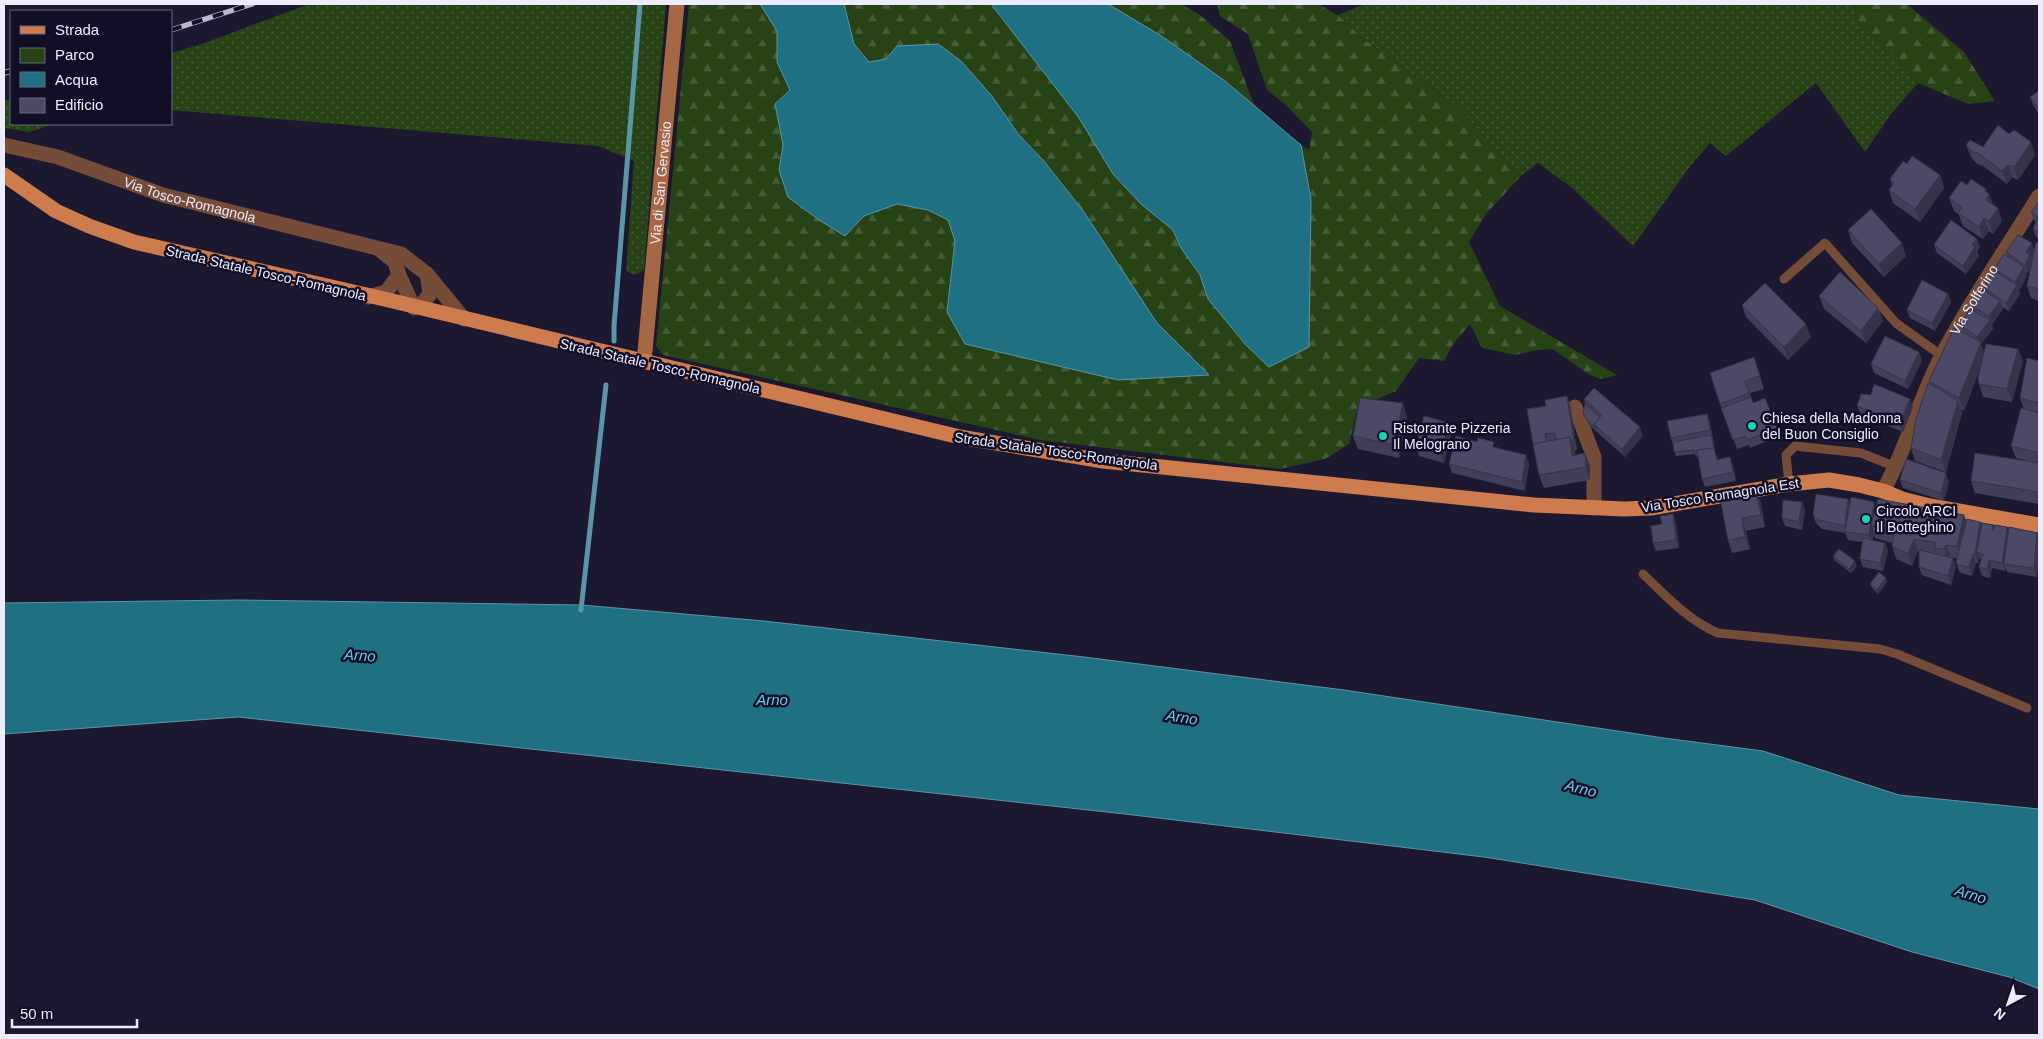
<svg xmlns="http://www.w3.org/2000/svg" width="2043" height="1039" font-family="Arial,sans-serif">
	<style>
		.green { fill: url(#green-dots) }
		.forest { fill: url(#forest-firs) }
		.water { fill: #207083; stroke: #5d95a8 }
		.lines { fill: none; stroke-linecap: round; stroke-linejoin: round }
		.stream { stroke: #5d95a8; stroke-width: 5 }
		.lane { stroke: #744c37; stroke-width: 9 }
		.street { stroke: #744c37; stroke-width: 15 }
		.secondary { stroke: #a66745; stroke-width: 15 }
		.primary { stroke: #ce7b4e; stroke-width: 15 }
		.rail-casing { stroke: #b9b8cb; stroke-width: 5.5 }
		.rail { stroke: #120e26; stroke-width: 4; stroke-dasharray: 11; stroke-linecap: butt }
		.wall { fill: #403f57 }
		.shaded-wall { fill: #343347 }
		.building { fill: #4b4965; stroke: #343347 }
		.poi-dot { fill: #15d5b3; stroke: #120e26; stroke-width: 2 }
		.labels { text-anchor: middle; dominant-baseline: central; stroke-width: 5; stroke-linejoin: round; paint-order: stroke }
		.street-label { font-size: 14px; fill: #ececfd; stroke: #120e26 }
		.poi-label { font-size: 14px; fill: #ececfd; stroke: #120e26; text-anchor: start }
		.water-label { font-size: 15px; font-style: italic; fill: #5fd0ee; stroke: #120e26 }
	</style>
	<defs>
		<pattern id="green-dots" width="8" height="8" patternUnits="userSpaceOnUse" patternTransform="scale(1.25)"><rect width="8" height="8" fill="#274215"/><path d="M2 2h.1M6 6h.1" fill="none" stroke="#465d38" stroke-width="1.8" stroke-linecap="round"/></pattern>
		<pattern id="forest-firs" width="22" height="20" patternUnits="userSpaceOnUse" patternTransform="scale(1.25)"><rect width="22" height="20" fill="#274215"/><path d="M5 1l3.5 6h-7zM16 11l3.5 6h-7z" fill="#465d38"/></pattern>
	</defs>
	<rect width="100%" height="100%" fill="#1b1830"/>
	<g class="green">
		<polygon points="309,4 666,4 644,270 635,275 626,271 634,161 598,146 171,110 171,53 202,44"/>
		<polygon points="1365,4 1855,4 1857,20 1895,55 1918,83 1891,114 1865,152 1816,83 1726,156 1710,143 1689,168 1633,246 1572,188 1538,163 1520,177 1458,107 1362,38 1338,15"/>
		<polygon points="11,99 11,124 54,124 29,132 4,128 4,101"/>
	</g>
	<g class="forest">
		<polygon points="689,4 761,4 777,31 777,62 790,90 775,104 783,145 779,170 819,220 830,226 897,204 928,210 948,220 955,241 947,312 1208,375 1157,323 1084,212 1043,160 1019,135 991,95 886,60 869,62 854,44 844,4 991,4 1079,118 1113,174 1141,204 1173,230 1181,248 1200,275 1208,299 1246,345 1311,200 1301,145 1309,150 1312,132 1286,105 1267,90 1248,34 1220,16 1217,4 1318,4 1338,15 1362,38 1458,107 1520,177 1486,214 1469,242 1500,306 1617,375 1600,379 1588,374 1553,349 1537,350 1515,355 1482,348 1470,324 1454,343 1444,361 1419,358 1396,391 1358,407 1349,444 1325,459 1280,469 1040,440 663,355 656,346"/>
		<path d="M1108,4H1181L1200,15L1230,41L1255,107C1209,67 1160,35 1108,4Z"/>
		<polygon points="1855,4 1907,4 1964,52 1995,101 1968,104 1918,83 1895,55 1857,20"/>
	</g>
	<g class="water">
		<polygon points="760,4 844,4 854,44 869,62 886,59 897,46 938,44 961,61 991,95 1019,135 1043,160 1084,212 1157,323 1209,375 1118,380 965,344 947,312 955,241 948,220 928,210 897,204 864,216 845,236 819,220 788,197 779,170 783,145 775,104 790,90 777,62 777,31"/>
		<polygon points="991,4 1108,4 1163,37 1225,81 1301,145 1311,200 1309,347 1269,367 1246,345 1208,299 1200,275 1181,248 1173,230 1141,204 1113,174 1079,118"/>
		<polygon points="238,600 582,605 764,621 1084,657 1344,690 1664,738 1763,751 1899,795 2039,809 2039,989 2009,977 1912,952 1755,900 1484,857 1125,814 238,717 4,734 4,603"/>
	</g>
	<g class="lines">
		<g class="stream">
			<polyline points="614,341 614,326 640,4"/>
			<polyline points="581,610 606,385"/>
		</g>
		<g class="lane">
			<polyline points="1784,279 1825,243 1896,323 1942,356"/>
			<polyline points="1789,484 1786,455 1795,446 1861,453 1896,467"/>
			<path d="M1643,574C1666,596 1689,621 1718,633L1880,649L1897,654L2027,708"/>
		</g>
		<g class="street">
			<path id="s1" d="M4,145L58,157L163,195L401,254L427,274L464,319"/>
			<polyline points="380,250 395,262 399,275 414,308 422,304 430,294 427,274"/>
			<polyline points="368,297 386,292 399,275"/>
			<polyline points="1575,407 1594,457 1594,508"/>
			<path id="s2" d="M1883,491C1907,448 1919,399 1942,355C1971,300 2006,249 2039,196"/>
		</g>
		<path class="secondary" id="s3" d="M644,362L677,4"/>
		<polyline class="primary" points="4,175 56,211 89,226 134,242 380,298 960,437 1103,461 1534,505 1624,509 1651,508 1789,484 1829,480 1859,485 1883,491 1902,499 1930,506 2039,525"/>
		<g class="rail-casing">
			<g id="rail">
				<polyline points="171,30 252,4"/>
				<polyline points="4,73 11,71"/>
			</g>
		</g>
		<use href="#rail" class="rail"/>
	</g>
	<g class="wall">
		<polygon points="2039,91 2039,114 2033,105 2030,97"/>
		<polygon points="1966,145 1983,147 2035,155 2018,180 2012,177 2007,184 1983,166 1977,164 1971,157"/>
		<polygon points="1907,164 1940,175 1944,188 1920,222 1893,203 1889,190 1892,185 1890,179"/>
		<polygon points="1967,185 1989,194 1993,205 1998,208 2002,221 1993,234 1989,231 1983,239 1963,226 1959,215 1954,211 1949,198"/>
		<polygon points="2039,202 2039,239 2036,237 2033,229 2036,222 2034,221 2031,212"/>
		<polygon points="1848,230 1906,256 1884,277 1852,243"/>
		<polygon points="2039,243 2039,301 2031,298 2027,286 2030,269 2028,273 2026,272 2027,276 2019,291 2020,294 2009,311 2002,307 2003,309 1992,324 1993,329 1981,344 1984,352 2018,349 2023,361 2012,402 1983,397 1979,384 1981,365 1964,411 1961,409 1962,413 1946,472 1915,461 1911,448 1930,385 1929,381 1963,333 1960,325 1974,311 1972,306 1985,291 1984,288 1995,272 1994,269 2008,256 2006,252 2035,250"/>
		<polygon points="1934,245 1980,247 1977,251 1979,256 1966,274 1937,253"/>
		<polygon points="1948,294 1951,302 1935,331 1910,318 1907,310"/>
		<polygon points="1819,296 1878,308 1883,321 1866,343 1824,309"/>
		<polygon points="1742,305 1811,337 1788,360 1746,317"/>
		<polygon points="1919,352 1922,361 1908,389 1874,373 1871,364"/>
		<polygon points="1754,357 1764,389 1750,393 1753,403 1765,398 1780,436 1750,448 1749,445 1737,449 1720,404"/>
		<polygon points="2039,361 2039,504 1975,493 1971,481 2027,461 2016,458 2011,446 2024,409 2020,398"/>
		<polygon points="1567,396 1570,405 1577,450 1575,450 1575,455 1585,453 1590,466 1590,480 1544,488 1539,475 1533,444 1546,406"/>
		<polygon points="1584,399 1643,436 1625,457 1589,425 1583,413 1585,404"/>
		<polygon points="1857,406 1913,407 1903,432 1861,415"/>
		<polygon points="1707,414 1710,422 1715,451 1718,459 1730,457 1733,466 1736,481 1705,487 1702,479 1698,456 1696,457 1695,454 1676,456 1671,438"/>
		<polygon points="1407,416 1399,458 1358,449 1353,436"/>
		<polygon points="1452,431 1444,463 1419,456 1416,448"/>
		<polygon points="1496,447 1529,464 1525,491 1452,473 1449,464"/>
		<polygon points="1900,480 1949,482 1944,501 1903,488"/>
		<polygon points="1756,491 1761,503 1765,527 1746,531 1750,549 1732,553 1728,540"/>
		<polygon points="1848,499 1850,504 1876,507 1964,515 1966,521 1980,522 1982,526 1994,527 2008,532 2037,533 2039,539 2039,550 2037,577 2007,572 2006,568 2005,571 1992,568 1990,578 1982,576 1979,567 1981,560 1979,557 1978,563 1976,563 1972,576 1961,573 1959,571 1956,562 1957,558 1951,558 1956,566 1951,585 1922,575 1919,567 1919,551 1918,551 1912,566 1896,559 1892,546 1892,543 1875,538 1874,533 1872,540 1885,543 1888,551 1883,571 1863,567 1860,559 1862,542 1848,540 1845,533 1822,529 1816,523 1813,515"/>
		<polygon points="1802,502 1805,510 1802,530 1785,526 1782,518"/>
		<polygon points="1676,523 1679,548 1656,551 1653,543"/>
		<polygon points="1833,556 1857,566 1851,573 1834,560"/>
		<polygon points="1886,578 1887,582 1878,594 1872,588 1870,584"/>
	</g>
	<g class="shaded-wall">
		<polygon points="2031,142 2035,155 2018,180 2014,167"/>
		<polygon points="2008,165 2012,177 2007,184 2002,171"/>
		<polygon points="1940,175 1944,188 1920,222 1915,209"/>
		<polygon points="1986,189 1989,195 1989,194 1994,207 1986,200 1985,191"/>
		<polygon points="1998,208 2002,221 1993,234 1989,221"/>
		<polygon points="1984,218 1989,231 1983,239 1979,227"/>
		<polygon points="1977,239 1980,247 1977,251 1979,256 1966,274 1963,266 1972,245"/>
		<polygon points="1902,243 1906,256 1884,277 1879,264"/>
		<polygon points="2032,243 2035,252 2031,258 2034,264 2028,273 2025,265 2026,252"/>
		<polygon points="2024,267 2027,276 2019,291 2020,294 2009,311 2006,303 2017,286 2015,282"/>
		<polygon points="1948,294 1951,302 1935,331 1932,323"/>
		<polygon points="2000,301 2003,309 1992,325 1989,316"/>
		<polygon points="1878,308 1883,321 1866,343 1861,331"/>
		<polygon points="1990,320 1993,329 1981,344 1985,355 1964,411 1959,398 1980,344 1977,337"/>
		<polygon points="1806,324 1811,337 1788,360 1784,347"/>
		<polygon points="2018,349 2023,361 2012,402 2007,389"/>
		<polygon points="1919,352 1922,361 1908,389 1905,381"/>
		<polygon points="1567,396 1570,405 1577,450 1574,442"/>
		<polygon points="1910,399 1913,407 1903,432 1899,424"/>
		<polygon points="1958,401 1962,413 1946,472 1941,460"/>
		<polygon points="1403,403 1407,416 1399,458 1394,445"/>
		<polygon points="1707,414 1710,422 1715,451 1720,468 1717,460"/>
		<polygon points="1449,423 1452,431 1444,463 1440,454"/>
		<polygon points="1640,427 1643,436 1625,457 1622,449"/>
		<polygon points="1570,437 1575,450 1577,468 1572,456"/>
		<polygon points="1585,453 1590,466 1590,480 1586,467"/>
		<polygon points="1526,455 1529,464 1525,491 1522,482"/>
		<polygon points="1730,457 1733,466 1736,481 1733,472"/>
		<polygon points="1946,473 1949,482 1944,501 1941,493"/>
		<polygon points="1756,491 1761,503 1765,527 1761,515"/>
		<polygon points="1848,499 1851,507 1847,532 1845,526"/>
		<polygon points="1802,502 1805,510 1802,530 1799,522"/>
		<polygon points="1874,502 1877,511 1871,525 1874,533 1872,544 1869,535"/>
		<polygon points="1673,514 1676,523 1679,548 1676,540"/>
		<polygon points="1964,515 1969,528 1961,559 1957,546"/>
		<polygon points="1742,518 1746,531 1750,549 1745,537"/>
		<polygon points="1980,522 1983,530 1977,552 1979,557 1978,563 1975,554"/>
		<polygon points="2007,527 2010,536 2004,564 2006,568 2005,571 2002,563"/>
		<polygon points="2037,533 2039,539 2039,550 2037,577 2034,568"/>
		<polygon points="1914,539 1918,551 1912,566 1908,554"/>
		<polygon points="1885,543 1888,551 1883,571 1880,563"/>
		<polygon points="1946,545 1950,557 1948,562 1944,549"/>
		<polygon points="1973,554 1976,563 1972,576 1969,567"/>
		<polygon points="1953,558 1956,566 1951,585 1948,576"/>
		<polygon points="1989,560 1992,568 1990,578 1987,569"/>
		<polygon points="1855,561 1857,566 1851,573 1849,569"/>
		<polygon points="1886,578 1887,582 1878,594 1877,590"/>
	</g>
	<g class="building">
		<polygon points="2039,91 2039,110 2030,97"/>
		<polygon points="1998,125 2009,134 2014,130 2031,142 2014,167 2008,165 2002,171 1978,153 1973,152 1966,145 1970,140 1983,147"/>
		<polygon points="1912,156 1940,175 1915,209 1889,190 1894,183 1890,179 1903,161 1907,164"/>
		<polygon points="1971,179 1986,189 1985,191 1989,194 1986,200 1998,208 1989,221 1984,218 1979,227 1958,213 1962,207 1949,198 1961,181 1967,185"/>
		<polygon points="2039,202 2039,233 2033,229 2038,217 2031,212"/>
		<polygon points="1871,209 1902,243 1879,264 1848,230"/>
		<polygon points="1951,220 1977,239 1972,245 1975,247 1963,266 1934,245"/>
		<polygon points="2018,235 2032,243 2026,252 2030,255 2025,265 2006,252"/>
		<polygon points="2036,242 2039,243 2039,289 2027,286"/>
		<polygon points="2004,254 2024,267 2015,282 1994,269"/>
		<polygon points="1994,271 2017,285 2006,303 1984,288"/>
		<polygon points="1840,272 1878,308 1861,331 1819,296"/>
		<polygon points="1922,280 1948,294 1932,323 1907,310"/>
		<polygon points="1765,283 1806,324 1784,347 1742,305"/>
		<polygon points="1982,289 2000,301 1989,316 1972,306"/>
		<polygon points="1970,309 1990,320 1977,337 1960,325"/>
		<polygon points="1954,328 1981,342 1959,398 1929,381"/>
		<polygon points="1885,336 1919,352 1905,381 1871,364"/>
		<polygon points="1986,344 2018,349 2007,389 1979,384 1978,378"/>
		<polygon points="1754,357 1760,376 1745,381 1749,393 1720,404 1710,373"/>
		<polygon points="2027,358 2039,361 2039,403 2020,398"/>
		<polygon points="1928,383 1958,401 1941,460 1911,448 1916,419"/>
		<polygon points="1874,384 1910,399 1899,424 1857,406 1861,394 1871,395"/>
		<polygon points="1594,388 1640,427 1622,449 1594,424 1602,415 1584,399"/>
		<polygon points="1567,396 1574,442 1572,442 1570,437 1557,440 1555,433 1545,434 1546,442 1533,444 1527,409 1546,406 1545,400"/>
		<polygon points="1751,397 1753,403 1765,398 1777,428 1747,440 1746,436 1733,440 1721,408"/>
		<polygon points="1360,398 1403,403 1394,445 1353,436"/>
		<polygon points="1585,404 1600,417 1594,424 1596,428 1587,420 1583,413"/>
		<polygon points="2021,408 2039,413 2039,453 2011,446"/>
		<polygon points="1707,414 1710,430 1671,438 1667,421"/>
		<polygon points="1424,416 1449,423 1440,454 1416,448"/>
		<polygon points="1711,435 1714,448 1697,450 1697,452 1694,452 1694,450 1674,452 1673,442"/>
		<polygon points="1456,436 1477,442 1478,438 1494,442 1493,447 1526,455 1522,482 1449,464"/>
		<polygon points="1570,437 1572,456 1585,453 1586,467 1539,475 1533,444"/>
		<polygon points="1714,448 1717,460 1730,457 1733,472 1702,479 1697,450"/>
		<polygon points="1975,453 2039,463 2039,492 1971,481"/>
		<polygon points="1906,459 1946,473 1941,493 1900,480"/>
		<polygon points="1756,491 1761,515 1742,518 1745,537 1728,540 1720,498"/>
		<polygon points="1816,494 1848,499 1845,526 1819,520 1813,515"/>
		<polygon points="1851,497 1874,502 1869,535 1845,532"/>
		<polygon points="1878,499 1964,515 1957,546 1946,545 1944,549 1935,548 1935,542 1914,539 1908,554 1892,546 1894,533 1871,525"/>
		<polygon points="1783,500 1802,502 1799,522 1782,518"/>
		<polygon points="1673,514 1676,540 1653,543 1651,526 1662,524 1660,516"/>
		<polygon points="1967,519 1980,522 1975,554 1973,554 1969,567 1958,565 1956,562"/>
		<polygon points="1982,523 1993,525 1993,531 1995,525 2007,527 2002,563 1989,560 1987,569 1979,567 1983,554 1977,552"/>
		<polygon points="2009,527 2037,533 2034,568 2004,564"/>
		<polygon points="1863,538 1885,543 1880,563 1860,559"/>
		<polygon points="1839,549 1855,561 1849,569 1833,556"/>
		<polygon points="1919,550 1953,558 1948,576 1919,567"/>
		<polygon points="1879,572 1886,578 1877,590 1870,584"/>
	</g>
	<g class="poi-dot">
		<circle cx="1752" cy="426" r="5"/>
		<circle cx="1383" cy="436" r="5"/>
		<circle cx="1866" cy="519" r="5"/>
	</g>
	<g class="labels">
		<g class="street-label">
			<text stroke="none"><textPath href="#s3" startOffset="180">Via di San Gervasio</textPath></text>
			<text stroke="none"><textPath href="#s1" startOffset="194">Via Tosco-Romagnola</textPath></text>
			<text transform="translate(266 273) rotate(13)">Strada Statale Tosco-Romagnola</text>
			<text stroke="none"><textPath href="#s2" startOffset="212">Via Solferino</textPath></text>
			<text transform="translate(660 366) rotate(13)">Strada Statale Tosco-Romagnola</text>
			<text transform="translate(1056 451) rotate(8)">Strada Statale Tosco-Romagnola</text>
			<text transform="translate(1720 495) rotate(-9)">Via Tosco Romagnola Est</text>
		</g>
		<g class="poi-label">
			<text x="1762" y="418">Chiesa della Madonna<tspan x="1762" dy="16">del Buon Consiglio</tspan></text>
			<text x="1393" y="428">Ristorante Pizzeria<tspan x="1393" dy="16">Il Melograno</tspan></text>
			<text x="1876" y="511">Circolo ARCI<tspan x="1876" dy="16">Il Botteghino</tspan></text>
		</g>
		<g class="water-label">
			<text transform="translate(360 655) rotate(4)">Arno</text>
			<text x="772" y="699">Arno</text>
			<text transform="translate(1182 717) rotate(9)">Arno</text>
			<text transform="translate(1581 788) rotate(14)">Arno</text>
			<text transform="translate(1971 894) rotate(17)">Arno</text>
		</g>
	</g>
	<rect width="2043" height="1039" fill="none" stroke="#ececfd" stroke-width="10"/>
	<rect x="10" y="10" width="162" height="115" fill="#120e26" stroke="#69677c"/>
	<rect x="20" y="26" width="25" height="8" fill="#ce7b4e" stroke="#69677c"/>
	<text x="55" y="35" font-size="15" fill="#ececfd">Strada</text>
	<rect x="20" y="48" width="25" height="15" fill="#274215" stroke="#69677c"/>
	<text x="55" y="60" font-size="15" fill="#ececfd">Parco</text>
	<rect x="20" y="72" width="25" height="15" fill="#207083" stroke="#69677c"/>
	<text x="55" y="85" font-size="15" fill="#ececfd">Acqua</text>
	<rect x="20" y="98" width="25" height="15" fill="#4b4965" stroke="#69677c"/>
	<text x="55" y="110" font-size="15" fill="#ececfd">Edificio</text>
	<g transform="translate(2008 1004) rotate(220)" stroke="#120e26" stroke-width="4" paint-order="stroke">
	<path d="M0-4L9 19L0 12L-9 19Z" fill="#ececfd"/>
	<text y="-8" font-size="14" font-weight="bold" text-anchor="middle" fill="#ececfd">N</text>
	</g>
	<path d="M12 1019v8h125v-8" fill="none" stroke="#ececfd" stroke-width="2.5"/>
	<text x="20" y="1019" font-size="15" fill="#ececfd" stroke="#120e26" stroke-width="4" paint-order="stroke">50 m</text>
</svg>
